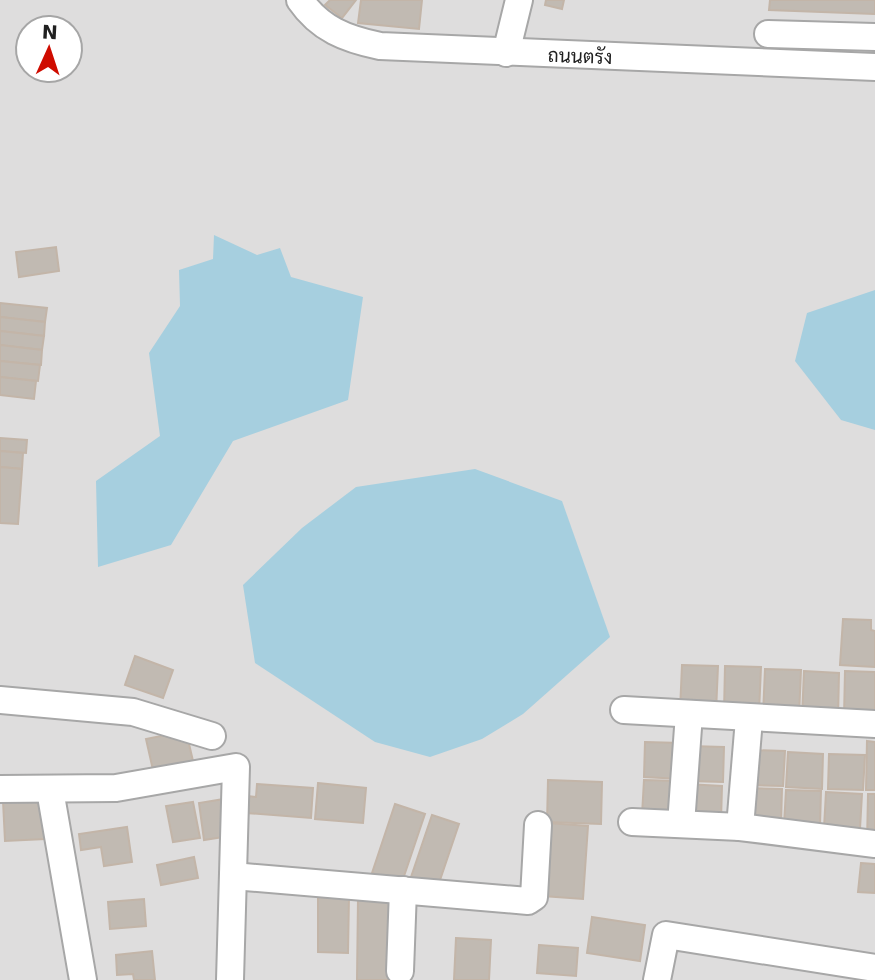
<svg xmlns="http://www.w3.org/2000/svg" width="875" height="980" font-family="'DejaVu Sans',Sarabun,sans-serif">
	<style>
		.residential { fill: #dedddd; fill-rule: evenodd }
		.water { fill: #a6cfdf }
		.building { fill: #c1bab2; stroke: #c3b5a8; stroke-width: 2 }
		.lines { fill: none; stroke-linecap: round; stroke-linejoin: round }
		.minor-casing { stroke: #a7a7a7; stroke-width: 30 }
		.minor { stroke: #fff; stroke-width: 26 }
		.labels { text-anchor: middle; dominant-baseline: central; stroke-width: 5; stroke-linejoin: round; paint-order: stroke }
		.street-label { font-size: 19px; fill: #202020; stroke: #fff }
	</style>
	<rect width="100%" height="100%" fill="#f0eee6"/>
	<path class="residential" d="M0,0H875V980H0ZM28,28H70V70H28Z"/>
	<g class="water">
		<polygon points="214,235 257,255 280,248 291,277 363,297 348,400 233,441 171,545 98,567 96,481 160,436 149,353 180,306 179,270 213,259"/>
		<polygon points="875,290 875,430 841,420 795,361 807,313"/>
		<polygon points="475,469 562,501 610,637 523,714 482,739 430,757 375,742 255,663 243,585 302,528 356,487"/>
	</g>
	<g class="building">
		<polygon points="330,0 356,0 342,18 325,5"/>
		<polygon points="361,0 422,0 419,29 358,23"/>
		<polygon points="546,0 564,0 562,9 545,5"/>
		<polygon points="770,0 875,0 875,14 769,10"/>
		<polygon points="56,247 59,271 19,277 16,252"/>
		<polygon points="0,303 47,308 45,322 0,317"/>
		<polygon points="0,317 45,322 44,336 0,331"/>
		<polygon points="0,331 44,336 42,350 0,345"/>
		<polygon points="0,345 42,350 41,365 0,361"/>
		<polygon points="0,361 40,365 38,381 0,377"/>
		<polygon points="0,377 36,381 34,399 0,395"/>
		<polygon points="0,438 27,440 26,453 0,451"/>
		<polygon points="0,451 23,453 22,469 0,467"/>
		<polygon points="0,467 22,469 18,524 0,523"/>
		<polygon points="843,619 871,620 871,630 875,631 875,667 840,665"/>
		<polygon points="135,656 173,670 163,698 125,685"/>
		<polygon points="682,665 718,666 716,712 680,711"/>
		<polygon points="725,666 761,667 759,713 724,712"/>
		<polygon points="765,669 801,670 799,716 763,715"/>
		<polygon points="804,671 839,673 838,719 802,718"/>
		<polygon points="845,671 875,672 875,718 844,717"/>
		<polygon points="186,731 193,761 153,770 146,739"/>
		<polygon points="867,741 875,742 875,790 866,790"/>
		<polygon points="645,742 681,743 680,779 644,777"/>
		<polygon points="689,746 724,747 723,782 687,781"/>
		<polygon points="749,750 785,751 783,786 748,785"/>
		<polygon points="788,752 823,754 822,789 786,787"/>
		<polygon points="829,754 865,755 863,790 828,789"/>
		<polygon points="548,780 602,782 601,824 547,822"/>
		<polygon points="644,780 679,781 678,816 642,815"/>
		<polygon points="318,783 366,788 363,823 315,819"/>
		<polygon points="257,784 313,788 311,818 246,813 248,796 256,797"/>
		<polygon points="686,784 722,786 721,821 685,820"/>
		<polygon points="746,788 782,789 781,824 745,822"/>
		<polygon points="786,790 821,791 820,826 784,825"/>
		<polygon points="826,792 862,794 860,829 824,828"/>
		<polygon points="868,794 875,794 875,843 867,843"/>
		<polygon points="43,799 45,839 5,841 3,801"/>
		<polygon points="224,799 230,836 204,840 199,803"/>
		<polygon points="193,802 200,838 173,842 166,806"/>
		<polygon points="395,804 425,814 402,882 372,873"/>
		<polygon points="432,815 459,824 438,886 411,877"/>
		<polygon points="548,823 588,826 583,899 543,896"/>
		<polygon points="127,827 132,862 104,866 101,847 81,850 79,834"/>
		<polygon points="194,857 198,878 161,885 157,865"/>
		<polygon points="861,863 875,864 875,893 858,892"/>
		<polygon points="318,894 349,895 348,953 318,952"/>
		<polygon points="144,899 146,926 110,929 108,902"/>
		<polygon points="358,899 394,899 393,980 357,980"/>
		<polygon points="592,917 645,925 640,961 587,953"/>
		<polygon points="456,938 491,940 489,980 454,980"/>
		<polygon points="539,945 578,948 576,976 537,973"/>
		<polygon points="152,951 155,980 134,980 133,974 117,975 116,955"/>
	</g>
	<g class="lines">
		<g class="minor-casing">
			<g id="minor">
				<path d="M300,0C320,29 346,39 380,46L875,67"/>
				<polyline points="768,34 875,37"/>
				<polyline points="506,53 519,0"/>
				<polyline points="0,700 133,712 212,736"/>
				<polyline points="624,710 875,724"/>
				<polyline points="0,789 116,788 236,767 230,980"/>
				<polyline points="50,790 83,980"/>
				<polyline points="632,822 740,827 875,844"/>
				<polyline points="681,824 689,714"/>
				<polyline points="740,827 749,719"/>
				<polyline points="233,876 528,901 534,897 538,825"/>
				<polyline points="400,971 403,890"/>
				<polyline points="657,980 666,935 875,968"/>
			</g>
		</g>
		<use href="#minor" class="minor"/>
	</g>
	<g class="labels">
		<g class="street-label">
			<text transform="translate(580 56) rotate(2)">ถนนตรัง</text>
		</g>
	</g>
	<g transform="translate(49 49) rotate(3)"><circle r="33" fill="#ffffff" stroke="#a6a6a6" stroke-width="2"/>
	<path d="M0-5L12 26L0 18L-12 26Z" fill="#cf0c00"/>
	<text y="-10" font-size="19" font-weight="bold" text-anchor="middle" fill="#202020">N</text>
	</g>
</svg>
